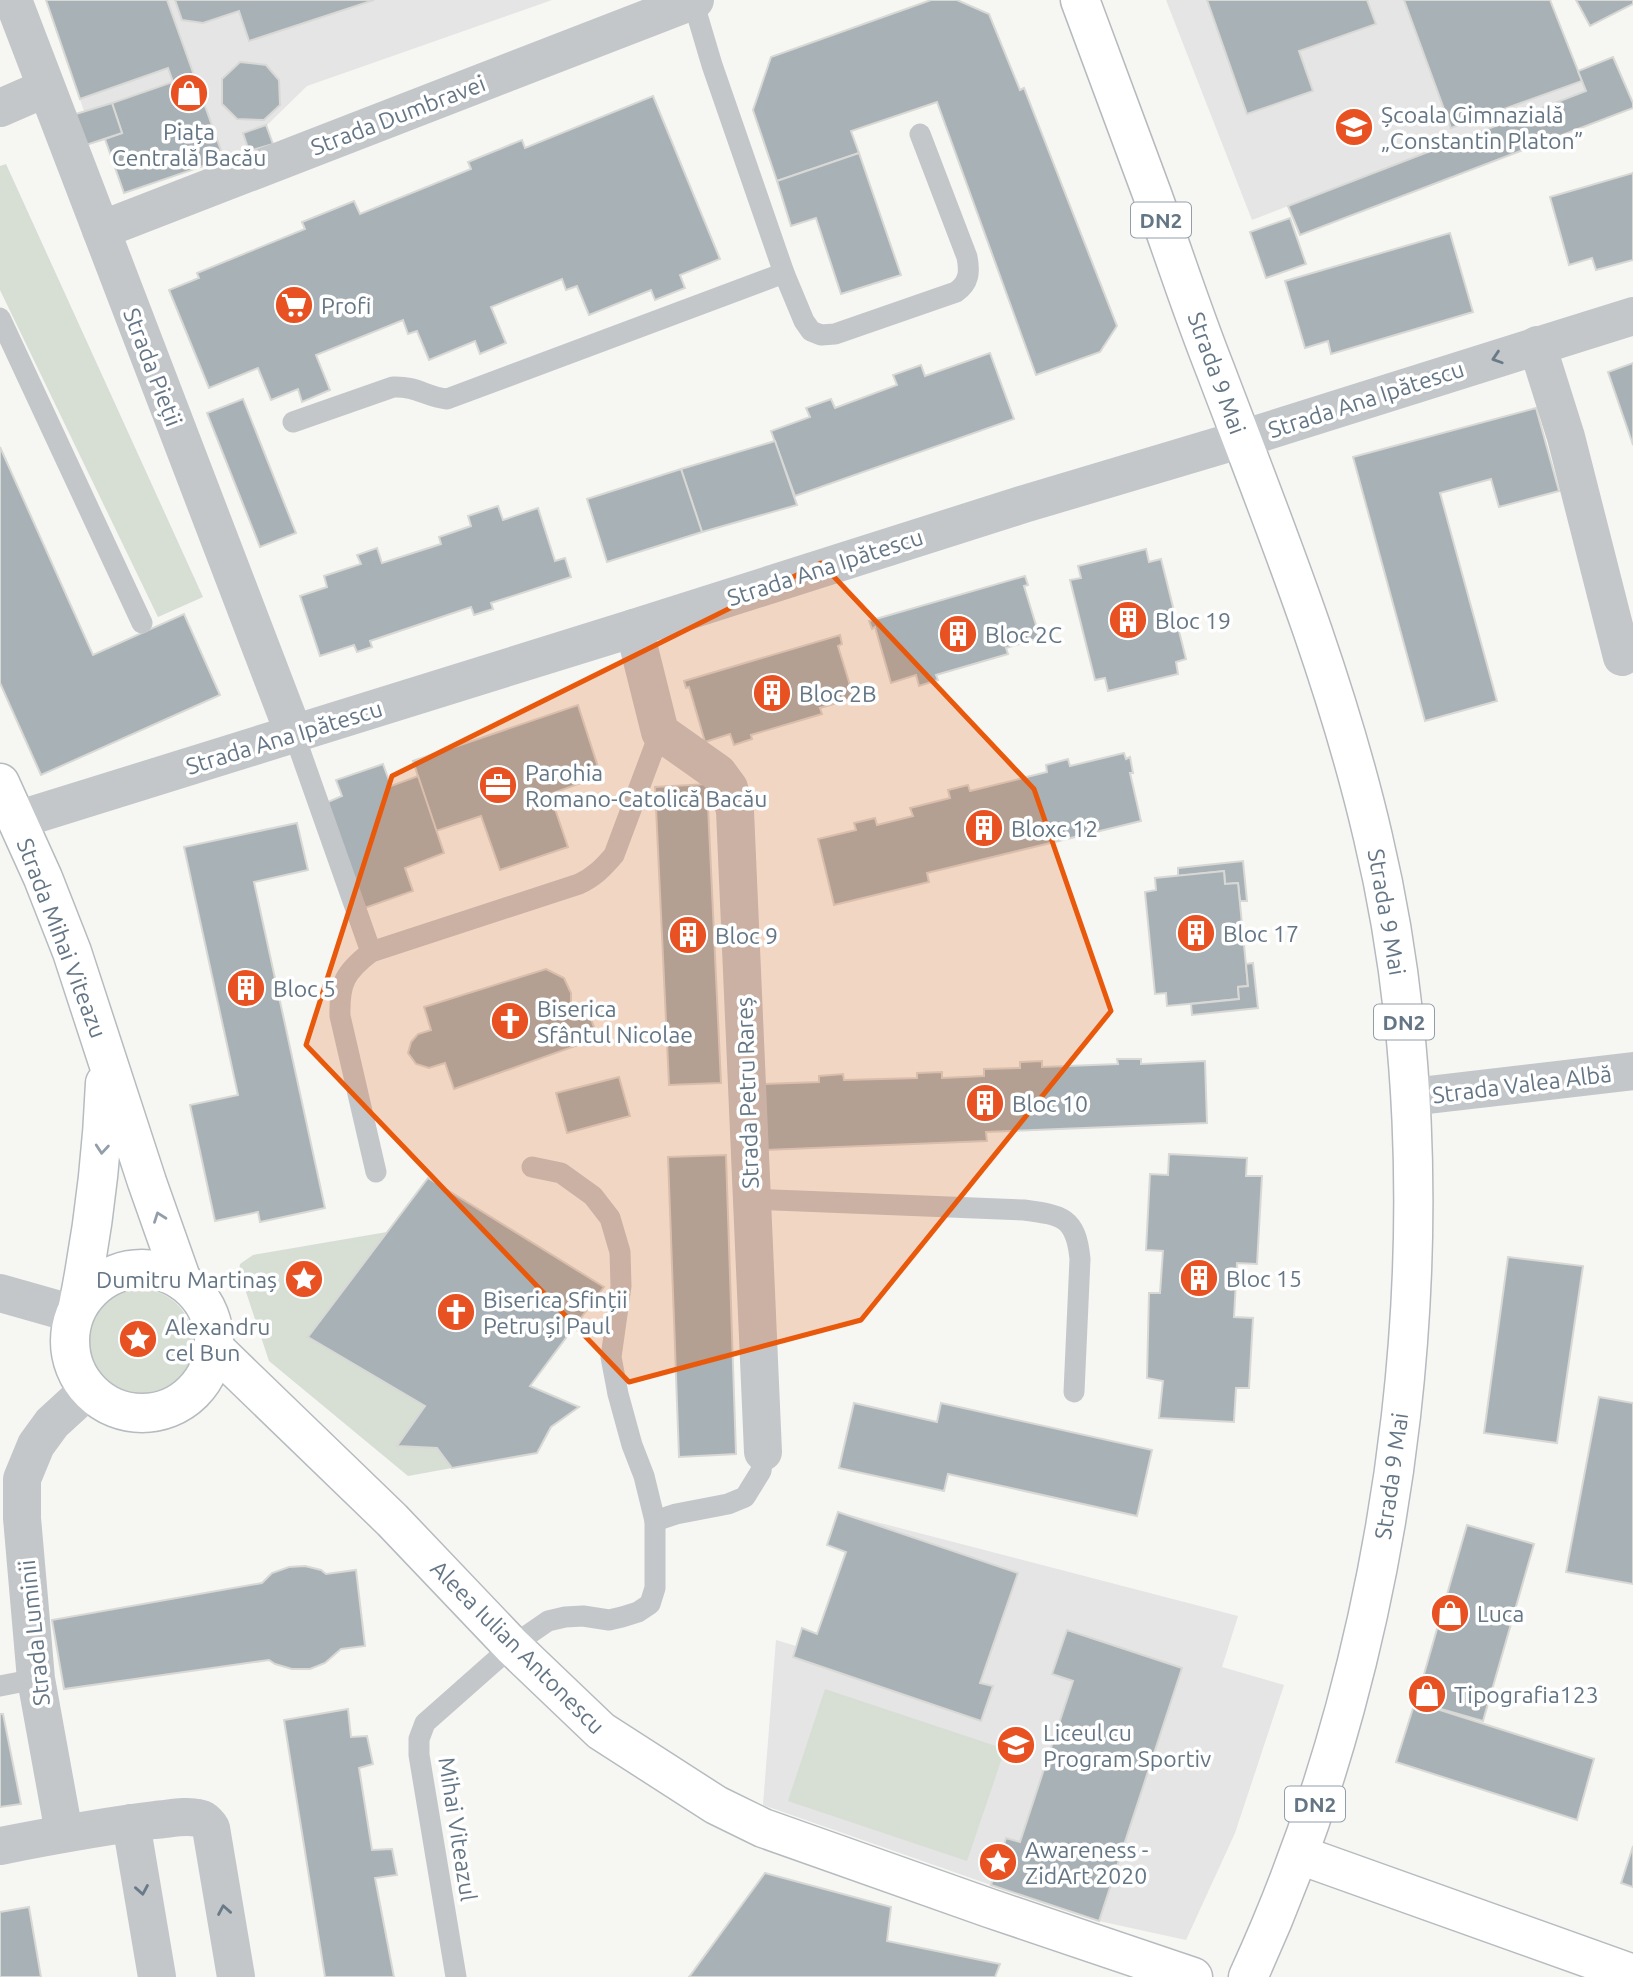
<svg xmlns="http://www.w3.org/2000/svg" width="1633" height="1977" font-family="Ubuntu,sans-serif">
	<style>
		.built { fill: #e4e5e4 }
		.green { fill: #d7ded4 }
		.building { fill: #a8b1b6; stroke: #d8d8d5; stroke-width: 2 }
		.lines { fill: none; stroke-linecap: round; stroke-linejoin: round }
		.secondary-casing { stroke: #b5bbbf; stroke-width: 41 }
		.primary-casing { stroke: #b6babe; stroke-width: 41 }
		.lane { stroke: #c3c7ca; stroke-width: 21 }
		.street { stroke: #c3c7ca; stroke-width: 38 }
		.secondary { stroke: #fff; stroke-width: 38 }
		.primary { stroke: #fff; stroke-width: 38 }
		.oneway { stroke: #697a88 }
		.oneway2 { stroke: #929faa }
		.marked { fill: #e8590c; fill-opacity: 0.2; stroke: #e8590c; stroke-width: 5; stroke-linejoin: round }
		.labels { text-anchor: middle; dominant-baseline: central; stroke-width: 7; stroke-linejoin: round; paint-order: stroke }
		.shield { fill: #fff; stroke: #929faa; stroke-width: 2 }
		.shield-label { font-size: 21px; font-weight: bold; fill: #647685 }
		.poi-label { font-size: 23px; fill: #647685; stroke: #fff; text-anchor: start }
		.street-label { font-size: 23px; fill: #647685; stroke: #fff }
	</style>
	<rect width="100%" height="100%" fill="#f6f6f3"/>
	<g class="built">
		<polygon points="46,0 552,0 307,86 267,125 273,144 226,158 124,193 105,140 77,148 84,111"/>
		<polygon points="1166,0 1550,0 1586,91 1252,220"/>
		<polygon points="838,1512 1238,1616 1222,1667 1284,1685 1235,1833 1186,1940 1099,1921 991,1885 763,1805 776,1640 796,1646 802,1628 817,1633 845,1552 827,1545"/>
	</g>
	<g class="green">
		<polygon points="6,164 203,597 158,617 0,290 0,166"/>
		<polygon points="387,1232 308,1337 425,1406 398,1446 437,1448 452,1468 408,1476 269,1361 239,1271 240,1264 253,1255"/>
		<circle cx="140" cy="1342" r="53"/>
		<polygon points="825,1689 1005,1749 967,1861 788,1801"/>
	</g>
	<g class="building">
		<polygon points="46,0 167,0 224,159 124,193 105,139 122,133 112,103 173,82 168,68 80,99"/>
		<polygon points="175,0 374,0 249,41 239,11 203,23 182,20"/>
		<polygon points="931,0 957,0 989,14 1020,90 1024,88 1117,326 1100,352 1036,375 937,102 851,131 859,153 777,181 753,110 771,57"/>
		<polygon points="1207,0 1367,0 1376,24 1299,51 1313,91 1247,114"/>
		<polygon points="1404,0 1550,0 1582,81 1451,128"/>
		<polygon points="1576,0 1633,0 1633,4 1590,26"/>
		<polygon points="1613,57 1633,103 1633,108 1300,235 1288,206 1586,91 1578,71"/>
		<polygon points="240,62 266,65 279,80 280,105 264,120 237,119 222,104 222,79"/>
		<polygon points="653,96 720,259 680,275 685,288 655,300 651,290 589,315 577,286 566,290 562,279 491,307 506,343 480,354 475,341 429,360 417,331 408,334 403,320 316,355 330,390 302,402 298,389 271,400 258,368 209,388 169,290 199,278 197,273 305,229 302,222 354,201 360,214 471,169 468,162 522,140 525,148"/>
		<polygon points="112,103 122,133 77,148 66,117"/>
		<polygon points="266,125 273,144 249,151 243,133"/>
		<polygon points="859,153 901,275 841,294 816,218 791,226 777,181"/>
		<polygon points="1633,173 1633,260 1596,270 1592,258 1569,265 1550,197"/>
		<polygon points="1290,218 1306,264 1266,278 1250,232"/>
		<polygon points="1450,233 1473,312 1331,354 1328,341 1305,348 1285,281"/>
		<polygon points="990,353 1014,419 795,496 771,431 810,417 806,408 831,399 835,408 897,385 893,375 921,365 925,376"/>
		<polygon points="1633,363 1633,445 1608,372"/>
		<polygon points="243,399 296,533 260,547 207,413"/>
		<polygon points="1536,408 1559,491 1499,507 1491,479 1440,493 1497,701 1425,721 1353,457"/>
		<polygon points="775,441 797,505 702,532 681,469"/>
		<polygon points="0,447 93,655 184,614 220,695 41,775 0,683"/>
		<polygon points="681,469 702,532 607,562 587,499"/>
		<polygon points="498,506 503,520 538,508 555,561 565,558 571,577 491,603 493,609 474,615 471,607 370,641 372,647 357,652 354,645 320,656 300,596 327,587 324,576 361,564 357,555 377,548 382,563 441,544 439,537 471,526 468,516"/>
		<polygon points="1146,549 1149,562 1161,559 1186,659 1176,662 1178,674 1108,691 1105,678 1095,680 1070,580 1081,578 1078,566"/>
		<polygon points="1025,576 1028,585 1024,586 1040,638 1006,648 1008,654 936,675 938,680 919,686 916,675 891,683 875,627 872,629 869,621"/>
		<polygon points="840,635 842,644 838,646 854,698 820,708 822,714 751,735 752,739 734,745 730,734 705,742 689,687 686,688 684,681"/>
		<polygon points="578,705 601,776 550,794 568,847 500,870 481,816 436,831 413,761"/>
		<polygon points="1124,753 1126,759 1130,757 1133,773 1130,773 1141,821 927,873 929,882 834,905 818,839 856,830 854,823 875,818 877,825 913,816 910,808 950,798 948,790 968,785 970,791 1047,772 1046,765 1068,759 1070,766"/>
		<polygon points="383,764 391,786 418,776 444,853 405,868 413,891 362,909 323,804 342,796 336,780"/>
		<polygon points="707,784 721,1083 669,1085 655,787"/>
		<polygon points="297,823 308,870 254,882 325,1208 260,1222 258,1212 215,1221 190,1105 238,1095 184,847"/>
		<polygon points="1243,861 1247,901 1240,901 1238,883 1225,884 1224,871 1178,876 1178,868"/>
		<polygon points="1224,871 1225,884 1238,883 1248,986 1238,987 1239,999 1167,1006 1166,993 1155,994 1145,892 1156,890 1155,878"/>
		<polygon points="1253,963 1258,1008 1192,1015 1191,1004 1239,999 1238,987 1248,986 1246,964"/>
		<polygon points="546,969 564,978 571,993 571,1013 587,1008 598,1038 454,1089 445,1063 429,1068 416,1064 408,1053 411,1042 418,1034 431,1030 424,1007"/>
		<polygon points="1117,1059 1141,1059 1141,1064 1205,1061 1207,1123 986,1132 987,1141 765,1150 763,1084 819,1082 819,1076 843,1074 844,1080 917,1078 917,1073 942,1072 942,1078 984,1076 984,1069 1020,1068 1020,1062 1042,1061 1042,1067 1118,1064"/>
		<polygon points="619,1077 630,1116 567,1133 556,1093"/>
		<polygon points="1169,1154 1247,1158 1246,1176 1262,1176 1257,1264 1237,1263 1234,1317 1253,1318 1249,1388 1236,1388 1234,1422 1159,1418 1163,1381 1147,1378 1149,1293 1160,1293 1163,1251 1146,1250 1150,1174 1168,1175"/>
		<polygon points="726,1155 736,1454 679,1457 668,1157"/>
		<polygon points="428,1178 604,1287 530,1386 579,1407 551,1427 537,1453 452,1468 437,1448 397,1446 425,1406 308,1337"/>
		<polygon points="1508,1257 1583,1266 1557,1443 1484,1433"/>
		<polygon points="1599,1397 1633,1403 1633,1584 1566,1572"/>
		<polygon points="854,1403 937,1422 941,1403 1152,1450 1137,1516 948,1474 944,1491 839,1468"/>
		<polygon points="838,1512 1018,1573 980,1683 993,1686 981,1721 793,1657 802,1628 817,1634 846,1552 827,1545"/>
		<polygon points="1467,1525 1534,1544 1483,1721 1416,1702"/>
		<polygon points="305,1566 321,1570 326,1574 356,1570 365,1646 341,1649 325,1663 310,1669 292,1669 275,1664 269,1660 64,1689 52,1620 262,1583 272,1573 289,1567"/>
		<polygon points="1067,1630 1182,1668 1099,1921 991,1885 1006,1838 1020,1842 1073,1681 1052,1674"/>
		<polygon points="1415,1702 1594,1759 1577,1820 1396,1762"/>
		<polygon points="348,1709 351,1737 367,1736 373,1764 359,1768 372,1850 392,1849 397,1875 375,1878 394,1977 325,1977 284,1720"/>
		<polygon points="0,1714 3,1714 21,1804 0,1807"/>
		<polygon points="1633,1846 1633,1887 1621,1883"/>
		<polygon points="765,1873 891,1907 887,1941 1000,1964 995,1977 689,1977"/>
		<polygon points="29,1907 41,1977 0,1977 0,1912"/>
	</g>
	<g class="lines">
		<g class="secondary-casing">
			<g id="secondary">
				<polyline points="0,783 43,878 72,952 147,1182 182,1281"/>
				<circle cx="142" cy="1341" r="72"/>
				<path d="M78,1306C93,1231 102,1159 105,1083"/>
				<polyline points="214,1348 392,1520 512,1646 601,1731 716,1805 763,1828 989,1908 1193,1977"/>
				<polyline points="1300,1855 1633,1974"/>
			</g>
		</g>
		<g class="primary-casing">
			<path id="primary" d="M1080,0C1104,65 1128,129 1152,194C1173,252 1192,311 1215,369C1273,522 1336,677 1373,837C1459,1199 1403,1641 1248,1977"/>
		</g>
		<g class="lane">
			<path d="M693,1L712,65L784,273L804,321L811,331L821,335L835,334L956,292C969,283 970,272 967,257L920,134"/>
			<polyline points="0,318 142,623"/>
			<path d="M293,422L393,387C417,386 426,397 447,399L784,273"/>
			<polyline points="294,734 371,952"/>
			<path d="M376,1172L340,1016C339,983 345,972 371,952L579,884C594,877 603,868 614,855L660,732"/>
			<path d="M752,1199L1024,1210C1062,1215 1076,1217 1080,1259L1074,1392"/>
			<polyline points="655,1521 676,1514 728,1504 745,1497 761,1471 763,1452"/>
			<polyline points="0,1686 36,1679"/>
			<polyline points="456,1977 419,1755 419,1739 425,1723 512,1646 548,1621 565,1617 583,1616 609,1620 622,1617 638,1612 650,1604 655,1588 655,1521 644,1476 632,1445 618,1394 611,1357 621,1286 620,1252 610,1218 593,1196 561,1173 532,1167"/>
		</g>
		<g class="street">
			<polyline points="13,0 294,734"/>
			<polyline points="0,108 46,88"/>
			<polyline points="101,230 695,0"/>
			<polyline points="1537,345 1566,437 1622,657"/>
			<polyline points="634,628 660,732 718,773 729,788 735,811 763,1452"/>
			<polyline points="17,820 634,628 1024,504 1242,439 1633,316"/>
			<polyline points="1411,1097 1633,1071"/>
			<polyline points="0,1293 74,1314"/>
			<polyline points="131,1823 157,1977"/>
			<polyline points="64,1833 36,1679 22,1518 22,1479 36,1445 52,1423 88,1390"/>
			<path d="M0,1846C51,1836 103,1826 155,1820C169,1819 185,1815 198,1818C205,1819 207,1823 211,1828L236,1977"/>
		</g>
		<use href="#secondary" class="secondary"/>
		<use href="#primary" class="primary"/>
	</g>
	<defs><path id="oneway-chevron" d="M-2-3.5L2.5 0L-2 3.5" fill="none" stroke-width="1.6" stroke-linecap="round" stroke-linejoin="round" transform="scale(1.75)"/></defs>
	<g class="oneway">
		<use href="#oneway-chevron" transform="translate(1497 358) rotate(162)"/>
		<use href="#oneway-chevron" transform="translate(142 1890) rotate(80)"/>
		<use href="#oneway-chevron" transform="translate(224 1910) rotate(-100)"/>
	</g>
	<g class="oneway2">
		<use href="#oneway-chevron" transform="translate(102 1149) rotate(95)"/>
		<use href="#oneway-chevron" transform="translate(159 1217) rotate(-110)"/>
	</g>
	<path class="marked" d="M821,563L1034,789L1111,1011L861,1320L629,1382L306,1045L392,776Z"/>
	<defs>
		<g id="shop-disc" transform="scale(2.0125)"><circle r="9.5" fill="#e85121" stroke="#fff"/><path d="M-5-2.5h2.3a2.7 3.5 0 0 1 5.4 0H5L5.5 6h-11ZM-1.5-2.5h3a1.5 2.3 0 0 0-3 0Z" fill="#fff"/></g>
		<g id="school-disc" transform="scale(2.0125)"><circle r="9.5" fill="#e85121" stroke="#fff"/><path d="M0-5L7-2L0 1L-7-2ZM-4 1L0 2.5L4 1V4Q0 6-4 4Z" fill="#fff"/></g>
		<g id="supermarket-disc" transform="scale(2.0125)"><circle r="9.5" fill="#e85121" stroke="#fff"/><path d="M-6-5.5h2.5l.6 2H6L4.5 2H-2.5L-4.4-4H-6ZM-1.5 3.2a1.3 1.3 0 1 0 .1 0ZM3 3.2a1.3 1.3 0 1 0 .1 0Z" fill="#fff"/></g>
		<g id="building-disc" transform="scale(2.0125)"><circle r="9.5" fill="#e85121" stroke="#fff"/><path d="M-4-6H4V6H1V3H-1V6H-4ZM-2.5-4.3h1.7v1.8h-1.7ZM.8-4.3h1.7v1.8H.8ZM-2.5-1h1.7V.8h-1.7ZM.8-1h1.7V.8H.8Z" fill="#fff"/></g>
		<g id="office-disc" transform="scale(2.0125)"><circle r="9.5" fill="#e85121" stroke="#fff"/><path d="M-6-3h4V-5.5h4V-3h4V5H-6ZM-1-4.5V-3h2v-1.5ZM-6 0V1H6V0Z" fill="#fff"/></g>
		<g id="church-disc" transform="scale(2.0125)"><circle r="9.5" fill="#e85121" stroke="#fff"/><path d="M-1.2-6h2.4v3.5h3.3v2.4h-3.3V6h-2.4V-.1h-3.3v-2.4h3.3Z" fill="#fff"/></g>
		<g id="sight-disc" transform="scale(2.0125)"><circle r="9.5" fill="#e85121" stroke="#fff"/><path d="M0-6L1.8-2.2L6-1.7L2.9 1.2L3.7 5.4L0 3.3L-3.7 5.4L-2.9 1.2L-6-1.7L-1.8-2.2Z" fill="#fff"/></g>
	</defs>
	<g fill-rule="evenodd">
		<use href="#shop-disc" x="189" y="93"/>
		<use href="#school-disc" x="1354" y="127"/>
		<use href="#supermarket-disc" x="294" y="305"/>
		<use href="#building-disc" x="1128" y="620"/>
		<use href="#building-disc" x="958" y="634"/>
		<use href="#building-disc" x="772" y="693"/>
		<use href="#office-disc" x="498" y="785"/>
		<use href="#building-disc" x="984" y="828"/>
		<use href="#building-disc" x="1196" y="933"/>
		<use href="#building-disc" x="688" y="935"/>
		<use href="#building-disc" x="246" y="988"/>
		<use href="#church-disc" x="510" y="1021"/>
		<use href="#building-disc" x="985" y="1103"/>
		<use href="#building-disc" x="1199" y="1278"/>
		<use href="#sight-disc" x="304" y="1279"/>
		<use href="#church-disc" x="456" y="1312"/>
		<use href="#sight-disc" x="138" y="1339"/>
		<use href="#shop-disc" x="1450" y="1613"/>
		<use href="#shop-disc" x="1427" y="1694"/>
		<use href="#school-disc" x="1016" y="1745"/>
		<use href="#sight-disc" x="998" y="1862"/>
	</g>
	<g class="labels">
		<g class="shield">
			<rect x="1131" y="202.5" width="60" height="35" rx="5"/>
			<rect x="1374" y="1004.5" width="60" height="35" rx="5"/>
			<rect x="1285" y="1786.5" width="60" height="35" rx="5"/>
		</g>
		<g class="shield-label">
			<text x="1161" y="220">DN2</text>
			<text x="1404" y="1022">DN2</text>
			<text x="1315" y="1804">DN2</text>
		</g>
		<g class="poi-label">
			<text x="1381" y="114">Școala Gimnazială<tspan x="1381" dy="26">„Constantin Platon”</tspan></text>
			<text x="189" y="131" text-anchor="middle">Piața<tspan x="189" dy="26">Centrală Bacău</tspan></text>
			<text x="321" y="305">Profi</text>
			<text x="1155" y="620">Bloc 19</text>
			<text x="985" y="634">Bloc 2C</text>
			<text x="799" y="693">Bloc 2B</text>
			<text x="525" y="772">Parohia<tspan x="525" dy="26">Romano-Catolică Bacău</tspan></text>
			<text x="1011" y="828">Bloxc 12</text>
			<text x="1223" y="933">Bloc 17</text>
			<text x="715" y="935">Bloc 9</text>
			<text x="273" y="988">Bloc 5</text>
			<text x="537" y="1008">Biserica<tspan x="537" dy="26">Sfântul Nicolae</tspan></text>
			<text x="1012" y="1103">Bloc 10</text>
			<text x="1226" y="1278">Bloc 15</text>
			<text x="277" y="1279" text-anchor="end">Dumitru Martinaș</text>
			<text x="483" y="1299">Biserica Sfinții<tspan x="483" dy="26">Petru și Paul</tspan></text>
			<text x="165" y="1326">Alexandru<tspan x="165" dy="26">cel Bun</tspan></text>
			<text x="1477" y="1613">Luca</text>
			<text x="1454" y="1694">Tipografia123</text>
			<text x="1043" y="1732">Liceul cu<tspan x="1043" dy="26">Program Sportiv</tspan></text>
			<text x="1025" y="1849">Awareness -<tspan x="1025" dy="26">ZidArt 2020</tspan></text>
		</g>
		<g class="street-label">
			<text transform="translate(398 115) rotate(-21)">Strada Dumbravei</text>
			<text transform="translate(153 367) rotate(69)">Strada Pieții</text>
			<text transform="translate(1217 373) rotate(70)">Strada 9 Mai</text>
			<text transform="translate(1366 399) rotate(-18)">Strada Ana Ipătescu</text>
			<text transform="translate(825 567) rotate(-18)">Strada Ana Ipătescu</text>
			<text transform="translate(284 737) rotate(-17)">Strada Ana Ipătescu</text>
			<text transform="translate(1387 912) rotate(80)">Strada 9 Mai</text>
			<text transform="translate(62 938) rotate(69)">Strada Mihai Viteazu</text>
			<text transform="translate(1522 1084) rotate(-7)">Strada Valea Albă</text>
			<text transform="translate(747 1093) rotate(-92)">Strada Petru Rareș</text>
			<text transform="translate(1391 1476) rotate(-82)">Strada 9 Mai</text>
			<text transform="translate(34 1633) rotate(-96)">Strada Luminii</text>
			<text transform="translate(518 1647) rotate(45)">Aleea Iulian Antonescu</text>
			<text transform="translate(458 1829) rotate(81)">Mihai Viteazul</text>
		</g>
	</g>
</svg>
